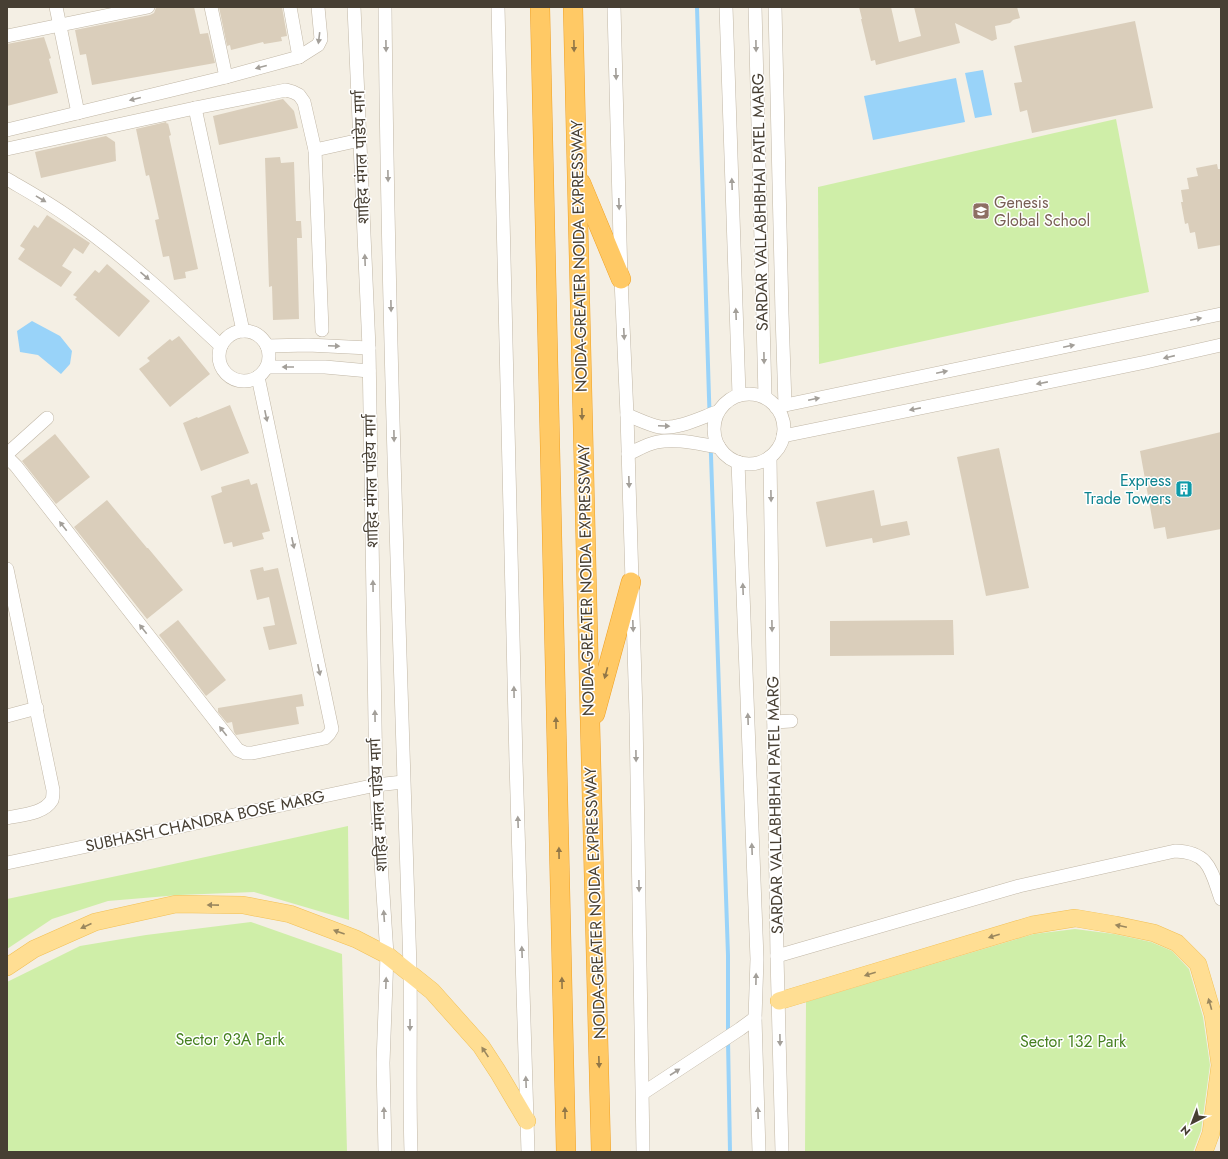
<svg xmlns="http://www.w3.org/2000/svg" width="1228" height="1159" font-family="Jost,'Noto Sans Devanagari',sans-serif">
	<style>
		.green { fill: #cfeea8 }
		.water { fill: #99d3f9 }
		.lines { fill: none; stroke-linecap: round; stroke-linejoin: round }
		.stream { stroke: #99d3f9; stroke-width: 4 }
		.building { fill: #dacebb }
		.minor-casing { stroke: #c1b7a6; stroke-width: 14 }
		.major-casing { stroke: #f2c055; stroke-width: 18 }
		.highway-casing { stroke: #f0a123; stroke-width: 20 }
		.minor { stroke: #fff; stroke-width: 13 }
		.major { stroke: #ffde93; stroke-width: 17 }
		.highway { stroke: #ffc965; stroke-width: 19 }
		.oneway { fill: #a39f99 }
		.oneway2 { fill: #917647 }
		.oneway3 { fill: #9a875e }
		.labels { text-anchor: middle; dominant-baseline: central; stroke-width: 3; stroke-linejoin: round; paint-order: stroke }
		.street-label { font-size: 16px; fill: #473f33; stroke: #fff }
		.education-label { font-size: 16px; fill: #785e54; stroke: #fff; text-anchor: start }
		.culture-label { font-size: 16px; fill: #0d838f; stroke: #fff; text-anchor: end }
		.park-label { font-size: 16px; fill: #468020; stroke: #fff }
	</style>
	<rect width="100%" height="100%" fill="#f4efe4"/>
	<g class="green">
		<polygon points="1116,119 1149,292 819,364 818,187"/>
		<polygon points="348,826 349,920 254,892 179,895 108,901 52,919 7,949 7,899 155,868"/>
		<polygon points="251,922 342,954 347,1152 7,1152 7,982 80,946 146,935"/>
		<polygon points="1075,929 1114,934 1151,942 1172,951 1189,969 1203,1017 1210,1065 1201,1131 1193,1152 1003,1152 1002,1151 996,1152 805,1152 806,1002 1034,934"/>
	</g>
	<g class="water">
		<polygon points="983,70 992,115 975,118 965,73"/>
		<polygon points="956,78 965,122 873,140 864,96"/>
		<polygon points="32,321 60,336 72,351 70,364 61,374 38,355 20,352 17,331"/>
	</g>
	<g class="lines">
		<g class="stream">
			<polyline points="697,7 709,397 728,955 728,1034"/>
			<polyline points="728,1040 730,1152"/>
		</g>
	</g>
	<g class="building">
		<polygon points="161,7 194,7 200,34 208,33 215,63 92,85 86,54 80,55 75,30 150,15 154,13 156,8"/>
		<polygon points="219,7 282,7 287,36 281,37 282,41 264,44 263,42 231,50 230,45 227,46"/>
		<polygon points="859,7 891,7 899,42 921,36 914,7 1017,7 1020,18 1013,20 1010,23 995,26 997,39 992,41 955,23 960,43 876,65 875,60 871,61 861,19 862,19"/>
		<polygon points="1135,21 1153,108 1032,133 1027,110 1020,112 1014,83 1022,82 1014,46"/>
		<polygon points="44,37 51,58 49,59 58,93 7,106 7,44"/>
		<polygon points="283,99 294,111 298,128 219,145 213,116"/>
		<polygon points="166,122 167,124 168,123 171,135 169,136 198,269 185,272 186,278 174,280 169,256 163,257 155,220 159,219 149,175 146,176 136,129"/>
		<polygon points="106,136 115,142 116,161 41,178 35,152"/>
		<polygon points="280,157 281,163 294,162 296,221 301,221 302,238 297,238 299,319 273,320 272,286 269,287 265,158"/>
		<polygon points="1217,164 1218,169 1221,169 1221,245 1198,249 1195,232 1190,233 1188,223 1185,224 1181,202 1183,202 1181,190 1189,189 1187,178 1198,176 1196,168"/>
		<polygon points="47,215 90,243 83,254 74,248 62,266 72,272 61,287 18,259 25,249 20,246 34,225 38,228"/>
		<polygon points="107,264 150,301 119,337 75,299 77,297 73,295 95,270 99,273"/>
		<polygon points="179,336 210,374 170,407 139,369 150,361 147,358 170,339 172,341"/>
		<polygon points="230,405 249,453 201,471 183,423 197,417 198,418"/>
		<polygon points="1221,432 1221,529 1167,539 1165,527 1154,529 1140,451"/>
		<polygon points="55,434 90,477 56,504 22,461"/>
		<polygon points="999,448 1029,588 986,596 957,457"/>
		<polygon points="249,479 251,485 257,483 270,531 262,533 264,539 233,547 232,542 224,544 211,496 222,492 221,487"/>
		<polygon points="874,490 881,526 907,521 910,535 873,543 872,538 826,547 816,502"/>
		<polygon points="107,500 147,548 148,548 183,590 147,619 74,527"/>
		<polygon points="263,567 264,571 278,568 297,644 269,650 263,627 275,625 269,597 257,600 250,570"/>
		<polygon points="178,620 226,680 206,696 159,635"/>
		<polygon points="953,620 954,655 830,656 830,621"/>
		<polygon points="302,694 304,706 296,707 299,724 236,735 234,732 232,722 227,723 218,712 218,708"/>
	</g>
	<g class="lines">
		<g class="minor-casing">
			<g id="minor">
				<polyline points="56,7 78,113"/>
				<polyline points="211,7 226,77"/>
				<polyline points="290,7 299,57"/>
				<polyline points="354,7 369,348 376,785 387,955 383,1063 385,1152"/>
				<path d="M385,7C388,327 400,648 410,968C411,1029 409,1091 411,1152"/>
				<polyline points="498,7 516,762 528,1152"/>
				<polyline points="614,7 621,279 627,415 636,714 643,1152"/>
				<polyline points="726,7 739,395"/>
				<polyline points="755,7 765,397"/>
				<polyline points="775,7 782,314 785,405"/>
				<polyline points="7,36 148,7"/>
				<polyline points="195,108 243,331"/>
				<polyline points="7,130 226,77 299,57 318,45 321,39 318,7"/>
				<polyline points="7,149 195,108 286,90 293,92 299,95 304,102 315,150 322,330"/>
				<polyline points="315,150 360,140"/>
				<path d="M7,179C31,193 55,206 77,223C129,260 175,303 221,346"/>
				<circle cx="244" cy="356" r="25"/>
				<polyline points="267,346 308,345 369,348"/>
				<polyline points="267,367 325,367 369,371"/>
				<circle cx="749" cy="429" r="35"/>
				<polyline points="776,407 1221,314"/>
				<path d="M627,415C638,419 649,425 660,427C679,429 700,418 717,412"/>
				<polyline points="783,436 1146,362 1221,345"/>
				<polyline points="7,454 47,418"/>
				<path d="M628,454C637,450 647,444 657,442C677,438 699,444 719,447"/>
				<polyline points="7,457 16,466 238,750 245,753 252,753 325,738 329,734 332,729 258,377"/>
				<polyline points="770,457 777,956 782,1152"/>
				<polyline points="738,462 757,959 755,1018 759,1152"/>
				<path d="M7,569L53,790C53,793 53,797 52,800C44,814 21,815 7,818"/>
				<polyline points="7,716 37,708"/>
				<polyline points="774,722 791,721"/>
				<polyline points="7,863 376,785 403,782"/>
				<path d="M777,956L1019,886L1175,851C1210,852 1211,871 1221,899"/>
				<polyline points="643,1093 740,1029 755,1018"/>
			</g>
		</g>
		<g class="major-casing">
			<g id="major">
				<polyline points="7,967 34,949 95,922 176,904 243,905 290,914 356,939 387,955 432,991 481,1046 498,1072 527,1121"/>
				<polyline points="779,1001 1032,925 1075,918 1116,925 1154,933 1177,943 1198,964 1213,1015 1220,1065 1211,1133 1204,1152"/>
			</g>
		</g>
		<g class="highway-casing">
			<g id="highway">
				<polyline points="540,7 566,1152"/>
				<polyline points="573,7 589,682 601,1152"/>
				<polyline points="581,183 621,279"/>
				<polyline points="595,714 631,582"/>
			</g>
		</g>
		<use href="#minor" class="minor"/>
		<use href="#major" class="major"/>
		<use href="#highway" class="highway"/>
	</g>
	<defs><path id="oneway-solid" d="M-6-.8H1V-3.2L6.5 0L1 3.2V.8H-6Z"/></defs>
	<g class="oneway">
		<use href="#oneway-solid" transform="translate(319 38) rotate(97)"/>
		<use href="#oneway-solid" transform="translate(386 46) rotate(89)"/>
		<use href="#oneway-solid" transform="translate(756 46) rotate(89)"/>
		<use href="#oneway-solid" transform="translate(261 67) rotate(165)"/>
		<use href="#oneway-solid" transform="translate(616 74) rotate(88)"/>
		<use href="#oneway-solid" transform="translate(135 99) rotate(166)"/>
		<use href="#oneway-solid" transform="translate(388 176) rotate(89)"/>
		<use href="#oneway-solid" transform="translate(732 184) rotate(-92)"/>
		<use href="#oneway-solid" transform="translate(41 199) rotate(31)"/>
		<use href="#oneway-solid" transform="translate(619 204) rotate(88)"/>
		<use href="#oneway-solid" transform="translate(365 260) rotate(-92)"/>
		<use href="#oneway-solid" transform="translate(145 276) rotate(41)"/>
		<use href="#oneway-solid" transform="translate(391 306) rotate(89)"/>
		<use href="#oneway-solid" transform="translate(736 314) rotate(-92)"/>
		<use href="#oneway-solid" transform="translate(1196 319) rotate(-12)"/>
		<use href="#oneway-solid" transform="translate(624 334) rotate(87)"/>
		<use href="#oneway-solid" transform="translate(334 346) rotate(3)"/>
		<use href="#oneway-solid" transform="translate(1069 346) rotate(-12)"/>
		<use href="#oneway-solid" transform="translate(1169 357) rotate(167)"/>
		<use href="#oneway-solid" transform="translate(764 358) rotate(89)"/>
		<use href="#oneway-solid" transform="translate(288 367) rotate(-180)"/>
		<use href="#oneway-solid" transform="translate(942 372) rotate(-12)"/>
		<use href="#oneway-solid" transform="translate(1042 383) rotate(169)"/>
		<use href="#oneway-solid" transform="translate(814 399) rotate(-12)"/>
		<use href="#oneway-solid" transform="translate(915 409) rotate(169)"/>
		<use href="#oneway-solid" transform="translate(266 416) rotate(78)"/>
		<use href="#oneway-solid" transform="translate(664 426) rotate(2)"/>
		<use href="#oneway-solid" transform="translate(394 436) rotate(89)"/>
		<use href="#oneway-solid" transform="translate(629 482) rotate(88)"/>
		<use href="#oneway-solid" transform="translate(771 496) rotate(89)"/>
		<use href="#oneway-solid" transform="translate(63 526) rotate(-128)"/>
		<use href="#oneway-solid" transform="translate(293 543) rotate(78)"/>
		<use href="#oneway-solid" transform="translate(373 586) rotate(-91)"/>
		<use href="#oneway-solid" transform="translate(743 589) rotate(-92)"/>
		<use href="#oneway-solid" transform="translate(633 626) rotate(88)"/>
		<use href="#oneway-solid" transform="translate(772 626) rotate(89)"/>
		<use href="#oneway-solid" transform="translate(143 629) rotate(-128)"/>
		<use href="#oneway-solid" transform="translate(319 670) rotate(78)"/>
		<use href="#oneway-solid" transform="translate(514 692) rotate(-91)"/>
		<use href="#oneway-solid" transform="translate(375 716) rotate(-91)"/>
		<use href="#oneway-solid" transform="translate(748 719) rotate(-92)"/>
		<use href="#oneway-solid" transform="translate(223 731) rotate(-128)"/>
		<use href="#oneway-solid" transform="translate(636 756) rotate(89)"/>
		<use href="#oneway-solid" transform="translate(518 822) rotate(-92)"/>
		<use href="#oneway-solid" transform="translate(752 849) rotate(-92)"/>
		<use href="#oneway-solid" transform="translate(639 886) rotate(89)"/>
		<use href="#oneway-solid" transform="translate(384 916) rotate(-94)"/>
		<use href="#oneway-solid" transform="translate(522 952) rotate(-92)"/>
		<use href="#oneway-solid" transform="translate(756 979) rotate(-89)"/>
		<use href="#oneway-solid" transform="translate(386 983) rotate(-88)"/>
		<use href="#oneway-solid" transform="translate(410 1025) rotate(90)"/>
		<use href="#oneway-solid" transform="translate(780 1040) rotate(89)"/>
		<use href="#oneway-solid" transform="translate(675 1072) rotate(-33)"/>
		<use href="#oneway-solid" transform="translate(526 1082) rotate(-92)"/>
		<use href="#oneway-solid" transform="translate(384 1113) rotate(-91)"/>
		<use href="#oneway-solid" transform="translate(758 1113) rotate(-92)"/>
	</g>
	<g class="oneway2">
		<use href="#oneway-solid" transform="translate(574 46) rotate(89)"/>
		<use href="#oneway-solid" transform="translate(582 414) rotate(89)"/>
		<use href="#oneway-solid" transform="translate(606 673) rotate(105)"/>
		<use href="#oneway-solid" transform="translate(556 723) rotate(-91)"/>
		<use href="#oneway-solid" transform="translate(559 853) rotate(-91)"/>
		<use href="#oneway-solid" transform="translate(562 983) rotate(-91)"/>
		<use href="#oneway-solid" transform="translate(599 1062) rotate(88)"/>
		<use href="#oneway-solid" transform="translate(565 1113) rotate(-91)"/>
	</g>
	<g class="oneway3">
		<use href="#oneway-solid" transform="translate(213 905) rotate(-179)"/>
		<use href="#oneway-solid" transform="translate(86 926) rotate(156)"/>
		<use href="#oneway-solid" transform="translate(1121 926) rotate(-168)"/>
		<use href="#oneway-solid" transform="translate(339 932) rotate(-160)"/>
		<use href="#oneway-solid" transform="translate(994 936) rotate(163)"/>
		<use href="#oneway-solid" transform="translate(870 974) rotate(163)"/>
		<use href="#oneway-solid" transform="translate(1210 1004) rotate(-106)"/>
		<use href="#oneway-solid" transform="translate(485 1052) rotate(-124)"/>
	</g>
	<defs>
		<g id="school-square" transform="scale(0.9)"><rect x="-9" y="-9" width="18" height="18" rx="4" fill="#8d6e63" stroke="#fff"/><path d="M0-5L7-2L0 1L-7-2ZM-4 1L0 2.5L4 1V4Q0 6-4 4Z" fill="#fff"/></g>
		<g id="building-square" transform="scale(0.9)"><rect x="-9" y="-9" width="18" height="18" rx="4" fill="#0f9aa8" stroke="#fff"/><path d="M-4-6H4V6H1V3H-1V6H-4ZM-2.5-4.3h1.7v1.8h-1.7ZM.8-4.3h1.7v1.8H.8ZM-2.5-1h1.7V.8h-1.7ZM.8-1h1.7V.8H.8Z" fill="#fff"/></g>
	</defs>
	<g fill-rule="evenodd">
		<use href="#school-square" x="981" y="211"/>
		<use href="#building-square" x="1184" y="489"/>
	</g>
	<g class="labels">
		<g class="street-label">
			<text transform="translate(361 157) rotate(-92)">शाहिद मंगल पांडेय मार्ग</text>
			<text transform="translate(760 202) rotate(-91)">SARDAR VALLABHBHAI PATEL MARG</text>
			<text transform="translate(579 256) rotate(-91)">NOIDA-GREATER NOIDA EXPRESSWAY</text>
			<text transform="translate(371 481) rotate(-91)">शाहिद मंगल पांडेय मार्ग</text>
			<text transform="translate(586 580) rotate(-91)">NOIDA-GREATER NOIDA EXPRESSWAY</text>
			<text transform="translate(378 805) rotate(-93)">शाहिद मंगल पांडेय मार्ग</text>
			<text transform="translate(775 805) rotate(-91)">SARDAR VALLABHBHAI PATEL MARG</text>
			<text transform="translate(205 821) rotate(-12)">SUBHASH CHANDRA BOSE MARG</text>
			<text transform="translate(595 903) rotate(-92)">NOIDA-GREATER NOIDA EXPRESSWAY</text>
		</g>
		<g class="education-label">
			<text x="994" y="202">Genesis<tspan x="994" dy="18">Global School</tspan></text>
		</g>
		<g class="culture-label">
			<text x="1171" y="480">Express<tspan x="1171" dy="18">Trade Towers</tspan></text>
		</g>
		<g class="park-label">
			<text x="230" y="1039">Sector 93A Park</text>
			<text x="1073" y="1041">Sector 132 Park</text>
		</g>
	</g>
	<rect width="1228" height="1159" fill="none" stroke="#473f33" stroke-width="16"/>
	<g transform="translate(1192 1123) rotate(222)" stroke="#ffffff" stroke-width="3" paint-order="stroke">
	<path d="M0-3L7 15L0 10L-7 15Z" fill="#473f33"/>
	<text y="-6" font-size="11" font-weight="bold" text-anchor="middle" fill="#473f33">N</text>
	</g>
</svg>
